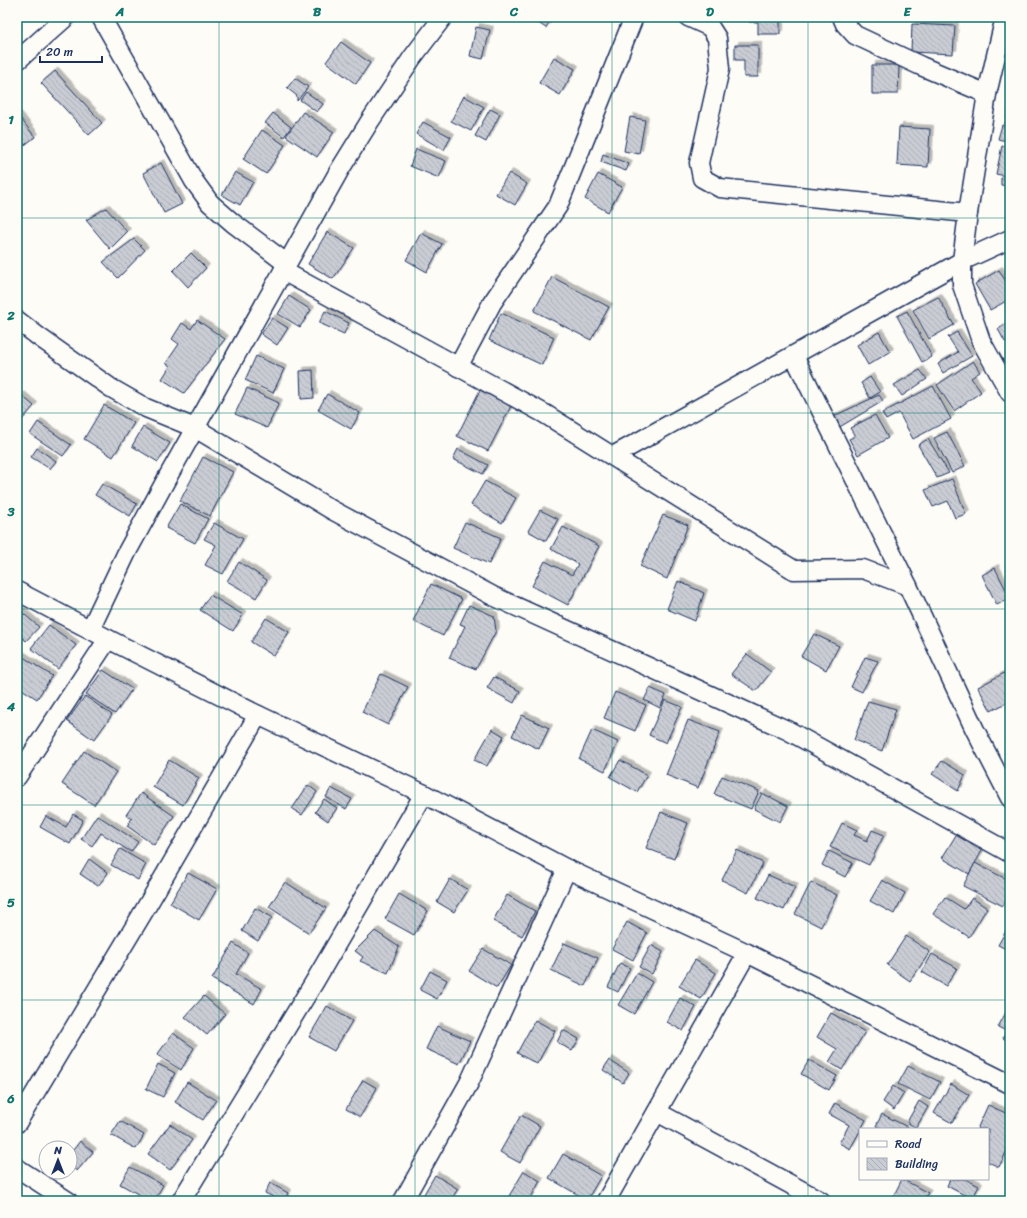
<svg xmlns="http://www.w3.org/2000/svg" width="1027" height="1218" font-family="Sriracha,sans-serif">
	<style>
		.building { fill: url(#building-back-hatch); stroke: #1b2f5e; filter: url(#shadow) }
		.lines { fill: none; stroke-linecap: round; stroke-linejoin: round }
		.minor-casing { stroke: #1b2f5e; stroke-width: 21 }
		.minor { stroke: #fdfcf7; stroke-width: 18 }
		.grid { fill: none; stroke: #0f766e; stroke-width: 1; stroke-opacity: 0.55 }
		.neatline { fill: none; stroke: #0f766e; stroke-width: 1.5 }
		.grid-label { font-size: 13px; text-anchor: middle; font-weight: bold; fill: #0f766e }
	</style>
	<defs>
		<pattern id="building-back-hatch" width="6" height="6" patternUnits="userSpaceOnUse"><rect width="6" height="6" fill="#c9ccd3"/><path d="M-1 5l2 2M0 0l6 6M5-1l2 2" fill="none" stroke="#acb0b8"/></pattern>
		<filter id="shadow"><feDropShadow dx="3.5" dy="-3.5" stdDeviation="0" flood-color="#0004"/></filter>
	</defs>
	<rect width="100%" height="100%" fill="#fdfcf7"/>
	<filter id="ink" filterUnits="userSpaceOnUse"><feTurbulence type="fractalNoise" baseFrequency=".025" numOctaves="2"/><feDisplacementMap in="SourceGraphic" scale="8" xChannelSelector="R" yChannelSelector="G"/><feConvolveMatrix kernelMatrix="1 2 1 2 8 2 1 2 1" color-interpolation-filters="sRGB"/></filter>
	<g filter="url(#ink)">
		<g class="building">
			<polygon points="533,17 552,17 546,28 532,19"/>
			<polygon points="749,17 780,17 780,34 758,34 758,22 749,22"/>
			<polygon points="912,24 955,26 953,54 911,52"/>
			<polygon points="476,27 490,30 483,59 470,56"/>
			<polygon points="341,42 370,63 356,84 326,62"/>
			<polygon points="735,45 758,45 758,77 744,77 744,60 735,60"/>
			<polygon points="554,57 575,69 560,95 539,83"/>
			<polygon points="872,65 899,65 898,94 872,94"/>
			<polygon points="55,71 102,123 89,135 41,83"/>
			<polygon points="295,78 308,87 297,101 297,96 287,88"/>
			<polygon points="306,92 323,104 317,112 300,100"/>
			<polygon points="464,96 484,107 471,131 451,121"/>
			<polygon points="1010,102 1010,125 1005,124"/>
			<polygon points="490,109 500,114 486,142 475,136"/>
			<polygon points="303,112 334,132 317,157 286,136"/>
			<polygon points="273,113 291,127 284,137 265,123"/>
			<polygon points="17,114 35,137 17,151 17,136 18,135 17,134"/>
			<polygon points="630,117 645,120 639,154 624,151"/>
			<polygon points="423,122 451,137 444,150 416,134"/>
			<polygon points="1002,125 1010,127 1010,142 998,139"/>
			<polygon points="899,127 930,129 928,167 897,165"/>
			<polygon points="262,130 285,145 266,174 243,159"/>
			<polygon points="1002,146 1010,148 1010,177 996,174"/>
			<polygon points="416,149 446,161 439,178 410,166"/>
			<polygon points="603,154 629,164 626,171 601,162"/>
			<polygon points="161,163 182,204 164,213 143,173"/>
			<polygon points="235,172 253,182 240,205 222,195"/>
			<polygon points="509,173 527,184 515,205 496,194"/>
			<polygon points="598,174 622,187 608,212 585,199"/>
			<polygon points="1001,178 1010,178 1010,186 1001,185"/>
			<polygon points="106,208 127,232 110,249 86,220"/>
			<polygon points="327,232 354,248 333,279 308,264"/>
			<polygon points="421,233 442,244 427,272 406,260"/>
			<polygon points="134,239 145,250 118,278 103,262"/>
			<polygon points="191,253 206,268 188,287 173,271"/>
			<polygon points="999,270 1010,289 1010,299 990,310 975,284"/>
			<polygon points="552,277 609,307 591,340 534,311"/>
			<polygon points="289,296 311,310 300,327 278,314"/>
			<polygon points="938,297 954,325 929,339 913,310"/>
			<polygon points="325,311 349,323 344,334 319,323"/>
			<polygon points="907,311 932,357 922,362 897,316"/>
			<polygon points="501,313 554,337 542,365 489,340"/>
			<polygon points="272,318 288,328 277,345 261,334"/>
			<polygon points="197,320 225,339 184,393 162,379 170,366 166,363 179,344 172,339 182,323 191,329"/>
			<polygon points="1010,322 1010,339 1005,342 998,329"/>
			<polygon points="879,332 890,352 868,365 857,345"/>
			<polygon points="957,332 972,356 943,373 938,364 958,352 948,337"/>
			<polygon points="256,356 284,369 273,393 245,380"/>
			<polygon points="973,361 980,372 971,378 981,392 954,411 937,385"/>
			<polygon points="313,370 314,398 301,399 300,371"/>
			<polygon points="920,370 927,379 902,396 894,385"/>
			<polygon points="870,377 880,392 870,398 861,383"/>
			<polygon points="933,386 951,419 913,439 899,413 886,420 882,413"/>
			<polygon points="247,388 279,403 267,428 235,414"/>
			<polygon points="480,390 511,406 488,451 457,436"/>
			<polygon points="327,394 360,413 351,429 318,410"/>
			<polygon points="21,395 34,406 21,421 17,418 17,400"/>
			<polygon points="879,395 883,401 838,428 832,417"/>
			<polygon points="104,405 134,423 113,457 84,439"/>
			<polygon points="875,415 888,438 858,455 849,439 855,436 850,428"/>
			<polygon points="38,422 71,445 63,456 30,434"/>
			<polygon points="143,427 170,443 158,462 132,446"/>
			<polygon points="947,432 965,466 952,473 934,438"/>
			<polygon points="928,439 949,473 937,478 918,445"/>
			<polygon points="37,448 56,461 50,469 31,457"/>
			<polygon points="458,449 488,465 483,474 453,459"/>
			<polygon points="203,457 233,472 210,516 180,501"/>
			<polygon points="952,479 966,514 955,518 948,501 933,507 925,490"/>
			<polygon points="485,481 516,498 502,523 471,505"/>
			<polygon points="102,484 137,504 130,516 95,495"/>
			<polygon points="180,504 208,519 195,543 166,528"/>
			<polygon points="540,510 558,519 546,541 528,531"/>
			<polygon points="663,515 688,525 667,579 640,566"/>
			<polygon points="465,522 501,538 489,564 453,548"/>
			<polygon points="214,523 243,539 223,574 205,565 216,545 204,539"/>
			<polygon points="563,527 599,546 568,605 532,586 545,561 572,575 578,564 551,549"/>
			<polygon points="239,562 267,580 256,598 227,581"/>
			<polygon points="995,568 1010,598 997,605 982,575"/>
			<polygon points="678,581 704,593 695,621 667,609"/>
			<polygon points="431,584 462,599 443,636 413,621"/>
			<polygon points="210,595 243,615 233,631 200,610"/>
			<polygon points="469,605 494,616 496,631 476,669 449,658 465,626 460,624"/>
			<polygon points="17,608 39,627 26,641 17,633"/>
			<polygon points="266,618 289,632 274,656 251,642"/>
			<polygon points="49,625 76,645 58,669 31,648"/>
			<polygon points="814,634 839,646 826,670 801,656"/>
			<polygon points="17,653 52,676 37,699 17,686"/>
			<polygon points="747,654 771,672 756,691 731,674"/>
			<polygon points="865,657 878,661 862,692 851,687"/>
			<polygon points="103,670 132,689 115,714 86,694"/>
			<polygon points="1010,670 1010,701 991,711 978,687"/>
			<polygon points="381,674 408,687 388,725 362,712"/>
			<polygon points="494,677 520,691 514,703 487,688"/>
			<polygon points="650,688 666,695 660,708 644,700"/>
			<polygon points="615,692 646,705 635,731 604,718"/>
			<polygon points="85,696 112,715 94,740 67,721"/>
			<polygon points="665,700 682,707 666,743 649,735"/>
			<polygon points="868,701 896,709 882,751 854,740"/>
			<polygon points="522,715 549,728 539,749 512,736"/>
			<polygon points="688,720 720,732 698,788 666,775"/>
			<polygon points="492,729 504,736 487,766 474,760"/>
			<polygon points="592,730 618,742 605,771 579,759"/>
			<polygon points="84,751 116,772 94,805 62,784"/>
			<polygon points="169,760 199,778 183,805 153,787"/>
			<polygon points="620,760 647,775 637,792 610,777"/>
			<polygon points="942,761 965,775 958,791 932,774"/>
			<polygon points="722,776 759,791 751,809 714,794"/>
			<polygon points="308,785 317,792 302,815 292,809"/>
			<polygon points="331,788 352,799 346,809 326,797"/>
			<polygon points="141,793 174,816 154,845 127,826 132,818 126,815"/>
			<polygon points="762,793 788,806 780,822 754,809"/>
			<polygon points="324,799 337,808 328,821 315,812"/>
			<polygon points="661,812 688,823 674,859 646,848"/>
			<polygon points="73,814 83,820 70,844 40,827 46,816 66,827"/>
			<polygon points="97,815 138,842 131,852 101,833 92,846 81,839"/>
			<polygon points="842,823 857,830 854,835 867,841 872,830 884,835 869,865 830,847"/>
			<polygon points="956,835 982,851 969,874 942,858"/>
			<polygon points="120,849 146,864 138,880 111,865"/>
			<polygon points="737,850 763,863 748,893 722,880"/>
			<polygon points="829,851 853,863 845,877 822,865"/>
			<polygon points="89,859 108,873 98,886 80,874"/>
			<polygon points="975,863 1010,881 1010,892 1003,906 963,886"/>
			<polygon points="188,873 217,889 199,920 170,903"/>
			<polygon points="768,875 795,887 784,910 757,898"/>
			<polygon points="450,879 468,890 454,912 437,902"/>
			<polygon points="882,880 905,893 894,914 870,901"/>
			<polygon points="285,882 326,908 309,933 269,907"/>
			<polygon points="811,882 837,895 821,927 795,914"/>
			<polygon points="399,894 428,911 414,935 385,919"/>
			<polygon points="507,895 535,911 522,936 493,921"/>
			<polygon points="945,897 964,909 972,898 987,908 969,937 933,914"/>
			<polygon points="255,908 272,917 258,941 242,931"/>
			<polygon points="627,922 647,933 633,960 612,949"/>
			<polygon points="1010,924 1010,951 998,945"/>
			<polygon points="375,931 399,947 388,973 360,961 363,957 355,951"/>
			<polygon points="906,936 930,952 910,981 887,965"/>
			<polygon points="233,943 248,953 236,974 262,989 254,1004 212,979"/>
			<polygon points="564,943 598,958 585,986 551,970"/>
			<polygon points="651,945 663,952 652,974 639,967"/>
			<polygon points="483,949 511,965 497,988 469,971"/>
			<polygon points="932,954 957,968 946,986 922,972"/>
			<polygon points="695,960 716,973 701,999 679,986"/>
			<polygon points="620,963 630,968 618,992 608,987"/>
			<polygon points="430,971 447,980 437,999 420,990"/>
			<polygon points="637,973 652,982 634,1014 618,1005"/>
			<polygon points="204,996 225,1014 207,1035 185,1017"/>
			<polygon points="680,998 696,1007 683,1031 667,1022"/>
			<polygon points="1010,1005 1010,1042 1003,1038 1006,1031 998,1027"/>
			<polygon points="327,1006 352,1021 334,1051 309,1037"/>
			<polygon points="831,1013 865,1032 842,1070 829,1062 837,1049 817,1037"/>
			<polygon points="535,1020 555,1031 537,1064 517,1053"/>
			<polygon points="437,1026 470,1041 459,1064 426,1049"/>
			<polygon points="563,1030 579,1039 572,1051 557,1042"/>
			<polygon points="173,1033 194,1048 181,1070 157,1055"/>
			<polygon points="609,1060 629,1073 623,1083 603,1070"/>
			<polygon points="809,1060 837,1076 829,1090 801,1074"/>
			<polygon points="158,1064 175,1073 163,1097 146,1089"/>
			<polygon points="908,1066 940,1082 930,1100 898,1084"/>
			<polygon points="363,1080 377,1088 360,1117 346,1109"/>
			<polygon points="187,1082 216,1100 203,1120 175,1102"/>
			<polygon points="951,1084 969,1095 952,1123 934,1113"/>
			<polygon points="893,1086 904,1093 894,1110 883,1102"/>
			<polygon points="919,1101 928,1107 916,1128 907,1122"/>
			<polygon points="835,1103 866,1120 861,1129 860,1129 860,1131 850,1149 839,1143 849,1125 829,1114"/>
			<polygon points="988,1105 1010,1115 1010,1120 1008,1124 1010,1125 1010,1144 999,1167 988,1162 988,1129 977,1129"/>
			<polygon points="882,1114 911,1129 882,1129 876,1126"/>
			<polygon points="521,1115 540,1126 520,1163 500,1152"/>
			<polygon points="120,1121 144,1135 136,1149 111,1135"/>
			<polygon points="170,1124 192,1140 170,1170 148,1154"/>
			<polygon points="80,1141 93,1152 77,1171 70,1166 70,1154"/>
			<polygon points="563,1154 601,1176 587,1200 549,1178"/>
			<polygon points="130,1167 163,1185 154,1201 150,1201 120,1184"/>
			<polygon points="524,1171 540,1181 529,1201 506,1201"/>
			<polygon points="435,1175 458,1189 450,1201 420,1201"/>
			<polygon points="902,1179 928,1193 923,1201 901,1201 893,1197"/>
			<polygon points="950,1179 965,1179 979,1186 972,1199 947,1186"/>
			<polygon points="270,1183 288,1193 284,1201 281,1201 265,1193"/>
		</g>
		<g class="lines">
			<g class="minor-casing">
				<g id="minor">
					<polyline points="101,17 194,181 210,203 233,223 286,263"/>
					<polyline points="688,17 710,27 717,38 720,69 699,163 702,178 720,188 968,213"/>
					<polyline points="842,17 845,24 855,35 921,66 987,94"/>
					<polyline points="1005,17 987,94 968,213 962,261 962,285 981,341 1010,393"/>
					<polyline points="17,61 66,17"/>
					<polyline points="283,271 545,414 794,570 863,569 908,586"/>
					<polyline points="17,320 39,337 111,388 146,408 195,428 332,510 493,596 789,731 1010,853"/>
					<polyline points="794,356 908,586 975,730 1010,798"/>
					<polyline points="458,367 492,303 558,206 634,17"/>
					<polyline points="613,456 962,261 1010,239"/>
					<polyline points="17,591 108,639 258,715 424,794 567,869 747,953 1010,1084"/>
					<polyline points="90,630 127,552 166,480 339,171 370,121 412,58 443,17"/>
					<polyline points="17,777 108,639"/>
					<polyline points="657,1112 821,1201"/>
					<polyline points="17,1123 144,911 258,715"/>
					<polyline points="17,1168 68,1201"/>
					<polyline points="181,1201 315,981 424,794"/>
					<polyline points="403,1201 469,1083 567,869"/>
					<polyline points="606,1201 747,953"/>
				</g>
			</g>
			<use href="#minor" class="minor"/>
		</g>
	</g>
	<path class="grid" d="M219,17V1201M415,17V1201M612,17V1201M808,17V1201M17,218H1010M17,413H1010M17,609H1010M17,805H1010M17,1000H1010"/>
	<rect width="1027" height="1218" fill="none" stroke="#fdfcf7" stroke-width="44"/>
	<rect x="859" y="1128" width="130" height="52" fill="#fdfcf7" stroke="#a3aaba"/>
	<rect x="867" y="1141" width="20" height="6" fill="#fdfcf7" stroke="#a3aaba"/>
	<text x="895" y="1148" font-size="12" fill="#1b2f5e">Road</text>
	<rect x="867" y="1158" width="20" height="12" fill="url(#building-back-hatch)" stroke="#a3aaba"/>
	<text x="895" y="1168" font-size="12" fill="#1b2f5e">Building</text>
	<g transform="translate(58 1160)"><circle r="19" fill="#fdfcf7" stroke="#a3aaba"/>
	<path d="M0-3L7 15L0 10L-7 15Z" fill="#1b2f5e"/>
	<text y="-6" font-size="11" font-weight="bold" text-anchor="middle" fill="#1b2f5e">N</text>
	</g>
	<path d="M40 56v6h62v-6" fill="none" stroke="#1b2f5e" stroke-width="2"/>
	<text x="46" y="56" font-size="12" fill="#1b2f5e" stroke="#fdfcf7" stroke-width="3" paint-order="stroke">20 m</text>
	<rect x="22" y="22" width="983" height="1174" class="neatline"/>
	<g class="grid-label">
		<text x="120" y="16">A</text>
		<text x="317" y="16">B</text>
		<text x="514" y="16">C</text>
		<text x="710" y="16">D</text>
		<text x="907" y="16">E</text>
		<text x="11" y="124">1</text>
		<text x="11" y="320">2</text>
		<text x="11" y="516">3</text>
		<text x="11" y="711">4</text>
		<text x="11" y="907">5</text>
		<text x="11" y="1103">6</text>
	</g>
</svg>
